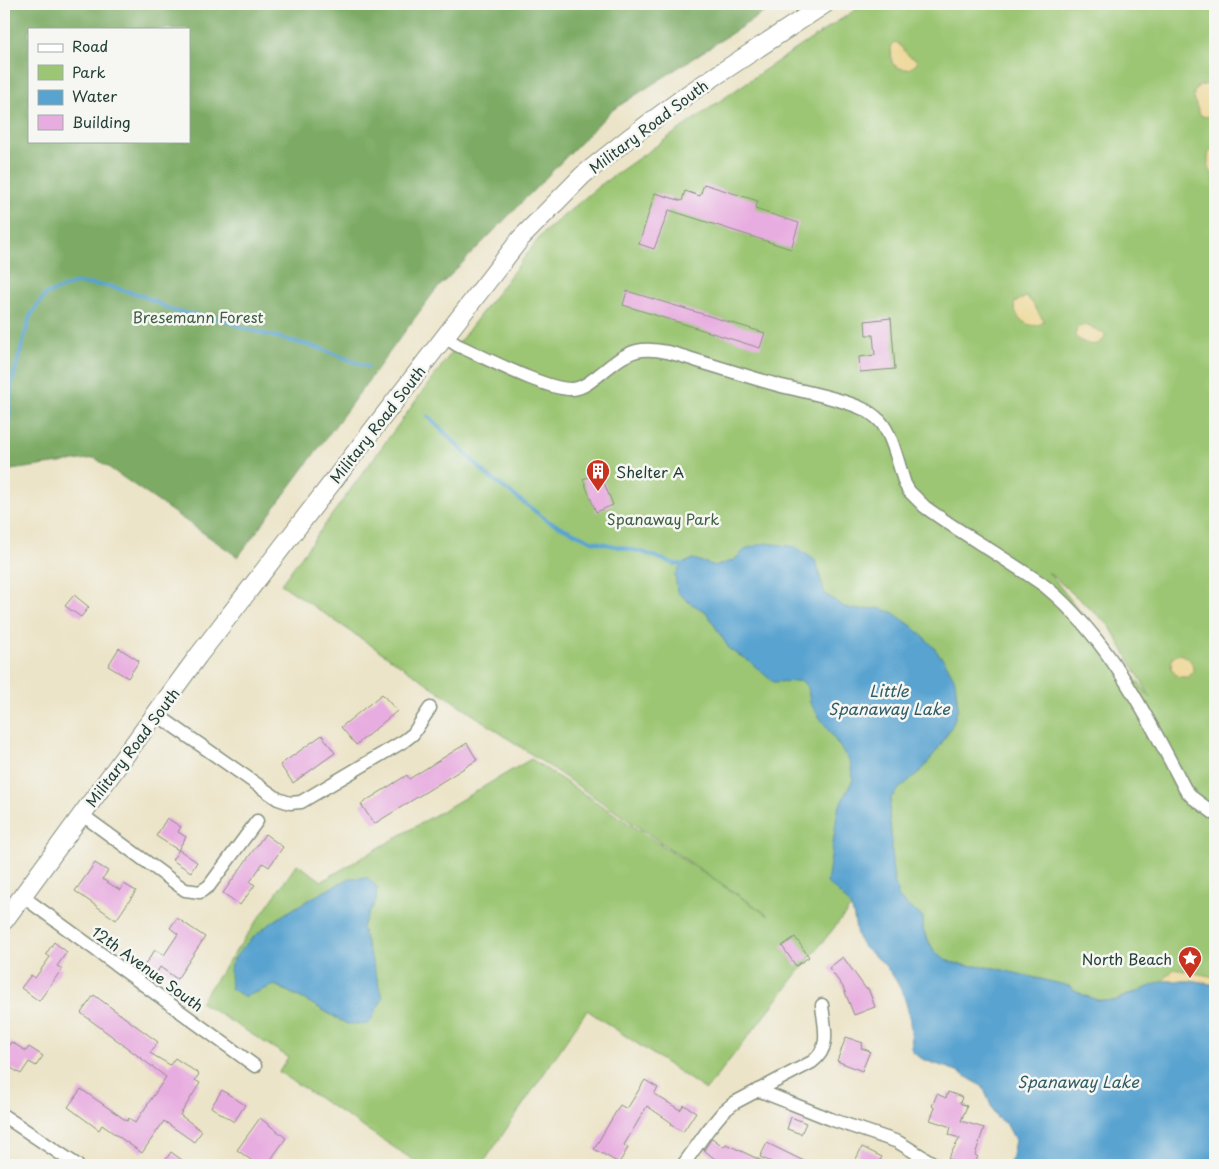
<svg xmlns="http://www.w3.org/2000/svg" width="1219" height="1169" font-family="'Playpen Sans',sans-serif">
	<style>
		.green { fill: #9cc673; stroke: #5e8254; fill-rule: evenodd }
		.forest { fill: #7dab65; stroke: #4e744c; fill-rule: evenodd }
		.sand { fill: #eeda9e; stroke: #868c69 }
		.water { fill: #58a3d0; stroke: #3c7082 }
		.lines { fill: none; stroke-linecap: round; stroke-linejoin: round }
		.stream { stroke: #58a3d0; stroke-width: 4 }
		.building { fill: #e8ade0 }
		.minor-casing { stroke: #86907e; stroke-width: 15 }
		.secondary-casing { stroke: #86907e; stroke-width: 20 }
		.minor { stroke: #fff; stroke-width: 12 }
		.secondary { stroke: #fff; stroke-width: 18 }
		.labels { text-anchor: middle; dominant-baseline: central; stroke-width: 5; stroke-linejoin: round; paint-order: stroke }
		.street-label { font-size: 15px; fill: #1f3d34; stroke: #f6f6f2 }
		.park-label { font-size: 15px; fill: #3e5f44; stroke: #f6f6f2 }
		.poi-label { font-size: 15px; fill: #1f3d34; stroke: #f6f6f2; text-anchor: start }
		.water-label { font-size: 16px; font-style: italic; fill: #305c63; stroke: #f6f6f2 }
	</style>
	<rect width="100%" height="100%" fill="#f6f6f2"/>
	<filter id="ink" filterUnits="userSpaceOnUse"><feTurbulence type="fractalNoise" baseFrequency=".02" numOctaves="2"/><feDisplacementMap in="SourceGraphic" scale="10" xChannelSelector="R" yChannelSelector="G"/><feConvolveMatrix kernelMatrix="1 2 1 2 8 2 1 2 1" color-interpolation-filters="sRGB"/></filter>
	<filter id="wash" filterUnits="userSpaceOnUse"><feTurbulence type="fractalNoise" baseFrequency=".0096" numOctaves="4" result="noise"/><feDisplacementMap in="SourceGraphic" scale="20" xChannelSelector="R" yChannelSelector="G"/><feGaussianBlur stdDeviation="1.12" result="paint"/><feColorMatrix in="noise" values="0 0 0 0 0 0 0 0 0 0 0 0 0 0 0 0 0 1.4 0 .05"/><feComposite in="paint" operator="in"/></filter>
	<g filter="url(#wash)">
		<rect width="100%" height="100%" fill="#ece4c8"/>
		<path class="green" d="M864,4H1215V985L1196,981L1131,993L1114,1001L1097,1000L1083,995L1069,986L994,968L964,965L950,962L934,951L923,930V917L910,908L899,898L851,907L817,949L706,1090L587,1010L482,1165H421L279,1072L288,1057L200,1002L297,864L322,881L531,759L769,916L281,584L457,345L543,233L599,186L760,73ZM1048,572L1109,625L1151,698ZM350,878L377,887L376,900L362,927L305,1000L275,985L247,943C279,917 314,897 350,878Z"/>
		<path class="forest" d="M4,4H777L611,111L434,292L238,557L95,458L4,471ZM29,29H189V141H29Z"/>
		<g class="sand">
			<path d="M895,42C905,46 901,54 916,59L917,63C910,71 901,71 892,63L891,48L893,43Z"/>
			<path d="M1210,84L1215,88C1215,99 1218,112 1206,117L1200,115L1194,100V92L1198,86Z"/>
			<path d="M1215,149V175C1208,173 1207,159 1209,152Z"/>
			<path d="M1026,297C1034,302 1038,314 1044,321C1033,334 1010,316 1015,302Z"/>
			<path d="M1085,325L1104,333L1105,337C1098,350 1083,344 1075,336L1077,328Z"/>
			<path d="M1179,654C1188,656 1193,661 1193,671L1189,677H1178L1171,669L1172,658Z"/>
			<polygon points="1174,969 1215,977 1215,985 1196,981 1163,981"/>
		</g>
		<g class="water">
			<path d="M766,543L796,547L815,560L825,594L844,607L858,610L878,608L892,612L912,626L931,644L946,663L955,680L958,707L953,724L940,746L924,768L899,789L891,798L889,813L892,842V865L895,884L899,898L910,908L923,917V930L934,951L950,962L964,965L994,968L1069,986L1083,995L1097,1000L1114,1001L1163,981H1196L1215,985V1165H1010L1015,1140L1007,1125L996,1117L983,1087L957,1071L924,1060L912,1052C911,1015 908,991 882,962C875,955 865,951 860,942C854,932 856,918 851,908C848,900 834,889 827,883L838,809L853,779L850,762L810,703L808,688L802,681L773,682L749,661L730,650L706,612L690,603L677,592L675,574L682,564L693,559L716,566L734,560L747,548Z"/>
			<path d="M350,878H368L377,887L376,900L362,927L383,998L369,1024H347L305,1000L275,985L244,997L231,988C231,981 229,971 231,965C248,928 316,896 350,878Z"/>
		</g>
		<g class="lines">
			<g class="stream">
				<polyline points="4,400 11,396"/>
				<polyline points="428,416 487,475 548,521 592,541 642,552 675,564 682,564"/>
				<polyline points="4,436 9,420 11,386 30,316 45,295 75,283 109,286 143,296 174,311 221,319 246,329 319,348 368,367"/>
			</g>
		</g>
		<g id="blocks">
			<g class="building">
				<polygon points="704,184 758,201 755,209 799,223 791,249 669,210 654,249 639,244 655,193 682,201 685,191 700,196"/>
				<polygon points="627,291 765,333 760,348 623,305"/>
				<polygon points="891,318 895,369 860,372 859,357 875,355 873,335 866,335 865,321"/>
				<polygon points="600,473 613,505 596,512 583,479"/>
				<polygon points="74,595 89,607 81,617 65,606"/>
				<polygon points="119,648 139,661 128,678 108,666"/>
				<polygon points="382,694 397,711 356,745 341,727"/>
				<polygon points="322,735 335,753 293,783 280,765"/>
				<polygon points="467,743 477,760 374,824 361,804 407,775 409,779"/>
				<polygon points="167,818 181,827 178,832 186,837 178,850 156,836"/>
				<polygon points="265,834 283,847 269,867 263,863 250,882 255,885 240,905 223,893"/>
				<polygon points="179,850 197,862 191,872 172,860"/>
				<polygon points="95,863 108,871 102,879 120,890 124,884 136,891 116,920 75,891"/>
				<polygon points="177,918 205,937 177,979 160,967 156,974 144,966 155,950 164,955 178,934 170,928"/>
				<polygon points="795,937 809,957 796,966 782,946"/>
				<polygon points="54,942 67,952 57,966 62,969 39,1001 21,988 31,975 35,978 50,957 46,954"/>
				<polygon points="843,957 866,989 868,988 875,1007 854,1015 843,987 829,968"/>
				<polygon points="94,995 158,1042 150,1053 170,1065 175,1058 199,1074 195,1080 200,1083 180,1115 202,1131 194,1142 164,1121 142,1153 102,1125 99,1130 68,1107 81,1089 127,1121 129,1118 135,1123 166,1077 81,1013"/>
				<polygon points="846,1037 863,1043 861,1048 870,1051 862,1071 837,1061"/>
				<polygon points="11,1042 26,1051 29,1047 43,1056 36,1066 29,1062 21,1074 11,1068 4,1079 4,1053"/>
				<polygon points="645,1080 658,1088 654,1094 680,1110 684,1105 696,1112 683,1132 671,1125 672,1123 647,1106 624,1145 628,1148 619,1163 594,1149 620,1105 627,1109"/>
				<polygon points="222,1090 245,1105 234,1122 211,1107"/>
				<polygon points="948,1092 962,1097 960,1103 967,1106 961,1121 984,1128 975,1155 978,1157 973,1165 960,1165 948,1158 960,1138 949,1135 951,1127 930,1120 935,1108 932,1106 937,1094 946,1098"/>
				<polygon points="791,1117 806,1123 801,1134 787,1129"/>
				<polygon points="260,1118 286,1138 267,1165 258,1165 237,1150"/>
				<polygon points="712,1138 724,1147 726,1144 771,1165 729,1165 715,1159 704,1150"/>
				<polygon points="767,1143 812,1165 778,1165 760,1157"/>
				<polygon points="862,1147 882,1157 877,1165 853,1165"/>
				<polygon points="171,1152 189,1165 162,1165"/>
			</g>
		</g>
	</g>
	<g filter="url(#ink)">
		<use href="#blocks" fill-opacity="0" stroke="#86907e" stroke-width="1"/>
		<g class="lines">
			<g class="minor-casing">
				<g id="minor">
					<path d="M445,337L457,345C482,356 548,391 573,389C594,387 615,353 642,350C661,348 682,356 701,362C725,369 749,377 774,384C803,392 834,396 861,408C868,411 875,416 880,421C892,433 899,467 905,484L909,491L925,507C955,529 987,547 1018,568C1027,574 1037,580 1046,587C1109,639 1148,718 1185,789L1193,798L1215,814"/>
					<polyline points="156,714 278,799 290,803 301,802 404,741 413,734 430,708"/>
					<polyline points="81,814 185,890 200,892 209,886 257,821"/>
					<polyline points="22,896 255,1066"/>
					<polyline points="758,1090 833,1120 898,1142 936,1165"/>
					<polyline points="4,1116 77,1165"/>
					<path d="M683,1165L708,1130L723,1112L734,1103L812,1062C832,1047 824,1027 822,1005"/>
				</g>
			</g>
			<g class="secondary-casing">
				<polyline id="secondary" points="4,921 198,656 521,238 583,175 629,138 691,92 825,4"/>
			</g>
			<use href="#minor" class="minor"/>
			<use href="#secondary" class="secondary"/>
		</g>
	</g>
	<defs>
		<g id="building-pin" transform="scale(1.25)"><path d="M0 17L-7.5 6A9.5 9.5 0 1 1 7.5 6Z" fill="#c8321e" stroke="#f6f6f2"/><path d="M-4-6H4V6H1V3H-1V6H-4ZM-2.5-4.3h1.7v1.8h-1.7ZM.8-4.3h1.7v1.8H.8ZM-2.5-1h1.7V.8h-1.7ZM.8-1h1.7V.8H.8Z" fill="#fff"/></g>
		<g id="sight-pin" transform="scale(1.25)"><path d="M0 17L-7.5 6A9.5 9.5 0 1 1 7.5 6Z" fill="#c8321e" stroke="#f6f6f2"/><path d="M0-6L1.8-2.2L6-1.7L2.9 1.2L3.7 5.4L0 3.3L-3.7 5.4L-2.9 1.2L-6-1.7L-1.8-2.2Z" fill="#fff"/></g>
	</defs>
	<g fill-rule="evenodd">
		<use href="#building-pin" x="598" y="471"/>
		<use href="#sight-pin" x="1190" y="958"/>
	</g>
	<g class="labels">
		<g class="street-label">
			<text transform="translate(648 126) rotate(-37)">Military Road South</text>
			<text transform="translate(377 424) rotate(-52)">Military Road South</text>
			<text transform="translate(132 747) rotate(-53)">Military Road South</text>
			<text transform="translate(148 968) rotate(36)">12th Avenue South</text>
		</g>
		<g class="park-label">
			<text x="198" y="316">Bresemann Forest</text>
			<text x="663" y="518">Spanaway Park</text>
		</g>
		<g class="poi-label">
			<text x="616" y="471">Shelter A</text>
			<text x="1172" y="958" text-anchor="end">North Beach</text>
		</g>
		<g class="water-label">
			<text x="889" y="690">Little<tspan x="889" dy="18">Spanaway Lake</tspan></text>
			<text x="1078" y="1081">Spanaway Lake</text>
		</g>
	</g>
	<rect width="1219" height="1169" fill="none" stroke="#f6f6f2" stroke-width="20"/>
	<rect x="28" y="28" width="162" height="115" fill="#f6f6f2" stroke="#a0aca6"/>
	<rect x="38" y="44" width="25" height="8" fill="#ffffff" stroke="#a0aca6"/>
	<text x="72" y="52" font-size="15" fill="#1f3d34">Road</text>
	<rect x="38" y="65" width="25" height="15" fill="#9cc673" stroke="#a0aca6"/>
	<text x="72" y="78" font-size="15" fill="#1f3d34">Park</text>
	<rect x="38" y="90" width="25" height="15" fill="#58a3d0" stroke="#a0aca6"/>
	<text x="72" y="102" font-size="15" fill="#1f3d34">Water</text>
	<rect x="38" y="115" width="25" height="15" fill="#e8ade0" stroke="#a0aca6"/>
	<text x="72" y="128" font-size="15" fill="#1f3d34">Building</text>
</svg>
